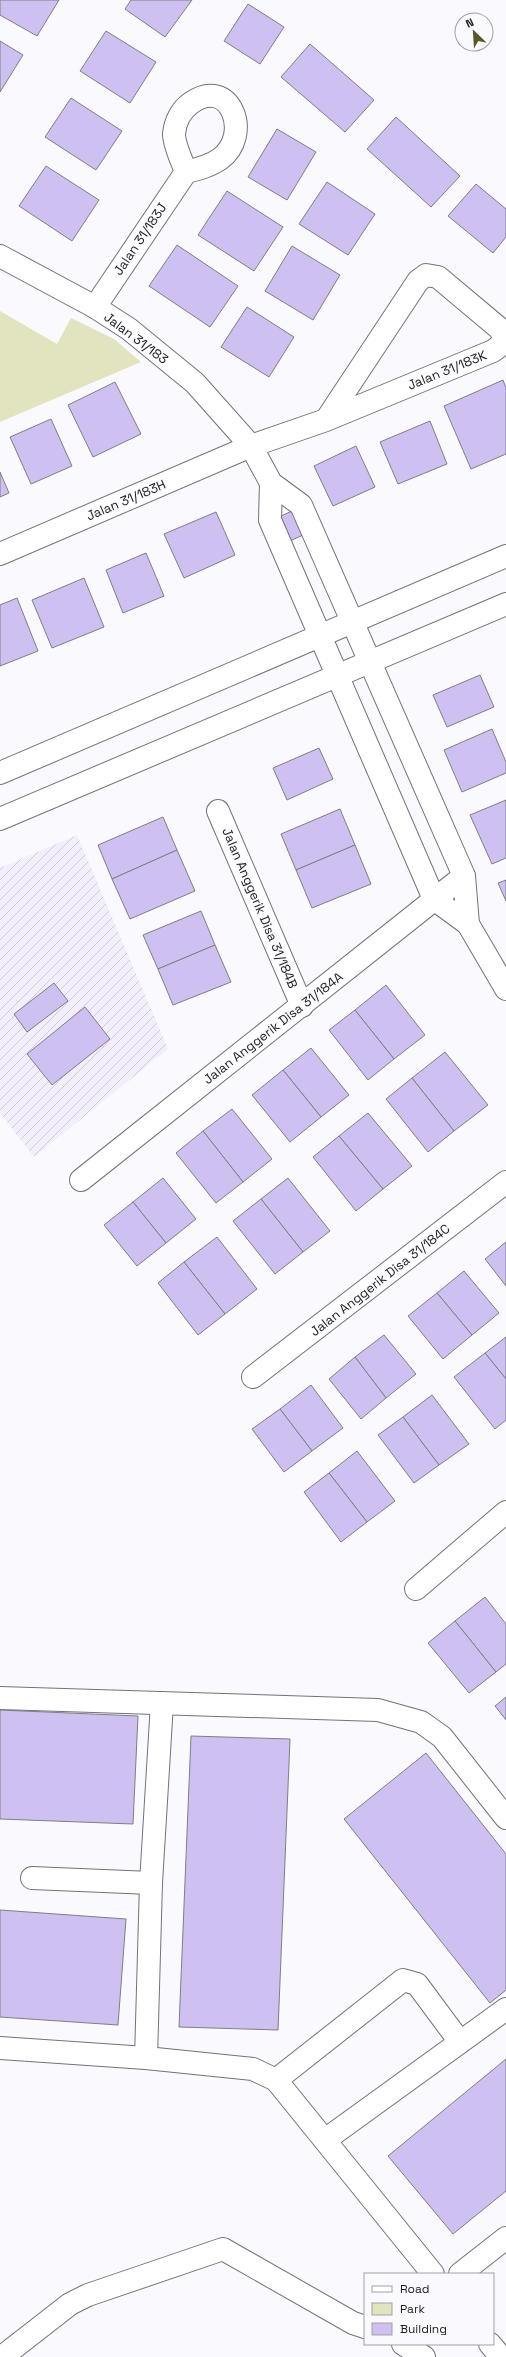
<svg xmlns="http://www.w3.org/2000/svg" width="506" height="2357" font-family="'Space Grotesk',sans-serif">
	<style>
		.industrial { fill: url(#industrial-furrows) }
		.green { fill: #e2e4bf }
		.building { fill: #cec0f1; stroke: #7f7e84 }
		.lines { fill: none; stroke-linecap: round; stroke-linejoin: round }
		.minor-casing { stroke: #737277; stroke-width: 24 }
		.minor { stroke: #fff; stroke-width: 22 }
		.labels { text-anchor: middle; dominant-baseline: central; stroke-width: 3; stroke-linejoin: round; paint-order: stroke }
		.street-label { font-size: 13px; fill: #1c1c1e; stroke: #faf9fe }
	</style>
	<defs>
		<pattern id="industrial-furrows" width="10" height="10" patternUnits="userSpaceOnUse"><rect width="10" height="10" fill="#f2eefc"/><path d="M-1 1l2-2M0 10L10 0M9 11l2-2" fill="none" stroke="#cfccd8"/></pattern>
	</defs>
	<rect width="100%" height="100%" fill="#faf9fe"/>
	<polygon class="industrial" points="77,835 168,1049 34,1157 0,1113 0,868"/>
	<polygon class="green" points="0,311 57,344 71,318 114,339 141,362 0,422"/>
	<g class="building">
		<polygon points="0,0 59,0 37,36 0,15"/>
		<polygon points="131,0 192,0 165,37 125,9"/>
		<polygon points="248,4 284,27 260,64 224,41"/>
		<polygon points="106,31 156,62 130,103 80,71"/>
		<polygon points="0,41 23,55 0,92"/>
		<polygon points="310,44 374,100 345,132 281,77"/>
		<polygon points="71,98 122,131 96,170 45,137"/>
		<polygon points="396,117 460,176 431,207 367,149"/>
		<polygon points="277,129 316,152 287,200 248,177"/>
		<polygon points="46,166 99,200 72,241 19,206"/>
		<polygon points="327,182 375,214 348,255 299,224"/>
		<polygon points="476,184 506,209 506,237 493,253 448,216"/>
		<polygon points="227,191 283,227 254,271 198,235"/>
		<polygon points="177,245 238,286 210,327 149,286"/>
		<polygon points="292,246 340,275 313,320 265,291"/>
		<polygon points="247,307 294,337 269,377 221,347"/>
		<polygon points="503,380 506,388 506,454 471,469 444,406"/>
		<polygon points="115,382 141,434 93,457 68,405"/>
		<polygon points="51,419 72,466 31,484 10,437"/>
		<polygon points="430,421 447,464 398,484 380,442"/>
		<polygon points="356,446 375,487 333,506 314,466"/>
		<polygon points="0,472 9,493 0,497"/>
		<polygon points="292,511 303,535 290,541 279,517"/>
		<polygon points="216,512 235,555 184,578 164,534"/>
		<polygon points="146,553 164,596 123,613 106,570"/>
		<polygon points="84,578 104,627 52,648 32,600"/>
		<polygon points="17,598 38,651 0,666 0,605"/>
		<polygon points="480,675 494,707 447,727 433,695"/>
		<polygon points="492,729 506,762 506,773 462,792 444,750"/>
		<polygon points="319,748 333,779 287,800 273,768"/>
		<polygon points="506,800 506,858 492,864 470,815"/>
		<polygon points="340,809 355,845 296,870 281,834"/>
		<polygon points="163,817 177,850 112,879 98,845"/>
		<polygon points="355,845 371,884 312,908 296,870"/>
		<polygon points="177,850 195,891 130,919 112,879"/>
		<polygon points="506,880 506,901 498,883"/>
		<polygon points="201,911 215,945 158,969 143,935"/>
		<polygon points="215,945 231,982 173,1005 158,969"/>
		<polygon points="54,983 68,1001 27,1032 14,1014"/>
		<polygon points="386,985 425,1035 394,1059 355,1010"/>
		<polygon points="85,1007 110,1039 52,1085 27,1054"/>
		<polygon points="355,1010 394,1059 368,1080 329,1030"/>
		<polygon points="311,1048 349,1095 321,1117 283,1070"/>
		<polygon points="445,1052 488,1105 454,1131 412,1078"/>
		<polygon points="283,1070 321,1117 290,1142 252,1095"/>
		<polygon points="412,1078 454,1131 428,1152 386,1099"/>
		<polygon points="232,1109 272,1159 243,1182 203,1131"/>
		<polygon points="368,1113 412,1166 383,1189 339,1136"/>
		<polygon points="203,1131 243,1182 216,1203 176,1153"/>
		<polygon points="339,1136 383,1189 356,1211 313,1157"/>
		<polygon points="163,1178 196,1219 166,1243 133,1202"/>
		<polygon points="288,1178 330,1231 303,1252 261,1199"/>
		<polygon points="261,1199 303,1252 275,1274 233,1221"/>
		<polygon points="133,1202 166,1243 137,1266 104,1225"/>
		<polygon points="217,1237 257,1289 225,1314 184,1262"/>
		<polygon points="506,1242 506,1286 485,1259"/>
		<polygon points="184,1262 225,1314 198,1335 158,1283"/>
		<polygon points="464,1271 499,1313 472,1335 437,1293"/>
		<polygon points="437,1293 472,1335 443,1359 408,1316"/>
		<polygon points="384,1335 416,1374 386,1398 355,1357"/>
		<polygon points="506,1337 506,1379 485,1353"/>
		<polygon points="485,1353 506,1379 506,1420 495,1429 454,1377"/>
		<polygon points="355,1357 386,1398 361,1419 329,1379"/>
		<polygon points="311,1385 343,1428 312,1451 280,1409"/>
		<polygon points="432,1395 469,1444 439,1465 403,1417"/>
		<polygon points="280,1409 312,1451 284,1472 252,1429"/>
		<polygon points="403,1417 439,1465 414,1483 378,1435"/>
		<polygon points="357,1451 395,1501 367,1522 329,1473"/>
		<polygon points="329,1473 367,1522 341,1542 304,1492"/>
		<polygon points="485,1597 506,1624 506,1664 496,1672 455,1621"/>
		<polygon points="455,1621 496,1672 469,1693 428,1643"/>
		<polygon points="506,1697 506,1720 495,1706"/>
		<polygon points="0,1710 138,1716 133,1824 0,1819"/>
		<polygon points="191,1736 290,1739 278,2030 179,2027"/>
		<polygon points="426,1753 506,1854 506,1990 490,2003 344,1819"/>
		<polygon points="0,1910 126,1919 118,2025 0,2017"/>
		<polygon points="506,2059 506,2191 453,2234 388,2156"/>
	</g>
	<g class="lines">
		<g class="minor-casing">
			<g id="minor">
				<polyline points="0,256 95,307 129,329 195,383 251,446 271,483 301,505 464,876 468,924"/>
				<path d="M95,307L186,172C198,169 210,166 220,159C253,135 230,75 191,103C181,110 175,122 174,134C174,145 182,161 186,172"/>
				<polyline points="271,483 270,520 434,899 468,924 506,989"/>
				<polyline points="0,554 251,446 326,420 493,351 501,345 504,337 500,329 438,277 426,275 418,281 326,420"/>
				<polyline points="0,773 506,556"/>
				<polyline points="218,811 302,1006"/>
				<polyline points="0,819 506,604"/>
				<polyline points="81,1180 464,876"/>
				<polyline points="253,1377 506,1182"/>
				<polyline points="416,1589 506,1512"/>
				<polyline points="0,1698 378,1710 421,1722 442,1737 506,1818"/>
				<polyline points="32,1878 151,1883"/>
				<polyline points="0,2048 146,2058 253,2069 276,2080 433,2274"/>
				<polyline points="146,2058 151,1883 162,1703"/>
				<polyline points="276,2080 403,1980 417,1984 460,2042"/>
				<polyline points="325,2140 506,2009"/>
				<polyline points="460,2274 506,2238"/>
				<polyline points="403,2344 424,2357"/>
				<polyline points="490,2344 501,2357"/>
				<polyline points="2,2357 70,2304 88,2295 223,2249 353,2323 365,2327"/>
			</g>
		</g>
		<use href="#minor" class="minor"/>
	</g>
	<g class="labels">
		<g class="street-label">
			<text transform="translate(140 239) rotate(-56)">Jalan 31/183J</text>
			<text transform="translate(136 338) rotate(37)">Jalan 31/183</text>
			<text transform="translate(447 370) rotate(-22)">Jalan 31/183K</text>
			<text transform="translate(126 500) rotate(-23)">Jalan 31/183H</text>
			<text transform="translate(260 908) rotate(67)">Jalan Anggerik Disa 31/184B</text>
			<text transform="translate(273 1028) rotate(-38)">Jalan Anggerik Disa 31/184A</text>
			<text transform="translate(380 1280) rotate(-38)">Jalan Anggerik Disa 31/184C</text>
		</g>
	</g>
	<rect x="364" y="2273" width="130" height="72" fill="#faf9fe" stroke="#a1a1a4"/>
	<rect x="372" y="2286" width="20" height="6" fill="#ffffff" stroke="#a1a1a4"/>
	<text x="400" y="2293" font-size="12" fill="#1c1c1e">Road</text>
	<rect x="372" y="2303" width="20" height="12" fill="#e2e4bf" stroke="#a1a1a4"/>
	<text x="400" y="2313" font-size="12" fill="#1c1c1e">Park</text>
	<rect x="372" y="2323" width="20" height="12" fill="#cec0f1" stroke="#a1a1a4"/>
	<text x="400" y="2333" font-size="12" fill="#1c1c1e">Building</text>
	<g transform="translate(474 32) rotate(335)"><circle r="19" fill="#faf9fe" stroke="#a1a1a4"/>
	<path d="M0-3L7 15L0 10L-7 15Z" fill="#595926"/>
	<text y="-6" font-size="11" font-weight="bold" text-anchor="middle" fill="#1c1c1e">N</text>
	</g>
</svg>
